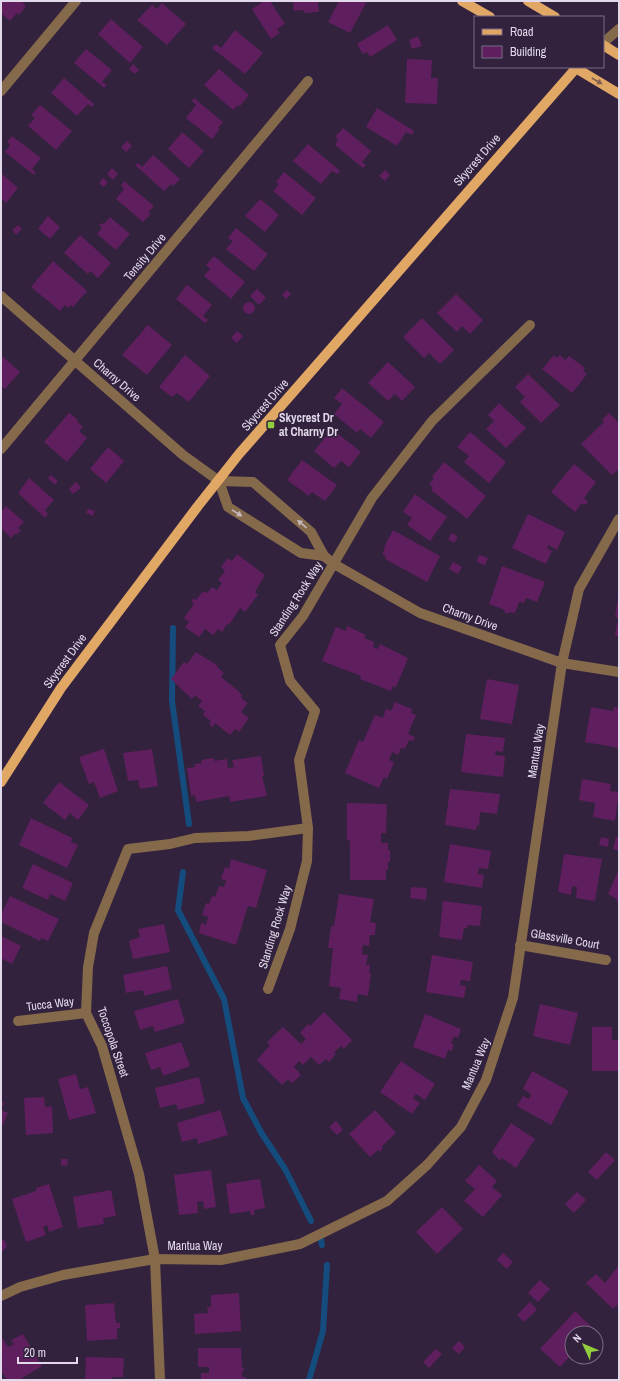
<svg xmlns="http://www.w3.org/2000/svg" width="620" height="1381" font-family="'Archivo Narrow',sans-serif">
	<style>
		.lines { fill: none; stroke-linecap: round; stroke-linejoin: round }
		.stream { stroke: #134c7d; stroke-width: 6 }
		.building { fill: #5f1e5d }
		.minor { stroke: #84694a; stroke-width: 10 }
		.major { stroke: #e0a765; stroke-width: 10 }
		.oneway { fill: #805e50 }
		.oneway2 { fill: #c6b7bb }
		.poi-dot { fill: #92cd3e; stroke: #32223e; stroke-width: 1.5 }
		.labels { text-anchor: middle; dominant-baseline: central; stroke-width: 3; stroke-linejoin: round; paint-order: stroke }
		.street-label { font-size: 12px; fill: #e2d9eb; stroke: #32223e }
		.poi-label { font-size: 12px; font-weight: bold; fill: #e2d9eb; stroke: #32223e; text-anchor: start }
	</style>
	<rect width="100%" height="100%" fill="#32223e"/>
	<g class="lines">
		<g class="stream">
			<polyline points="173,628 172,701 189,824"/>
			<polyline points="183,872 178,910 224,999 243,1098 262,1134 285,1169 311,1221"/>
			<polyline points="320,1236 322,1245"/>
			<polyline points="309,1380 323,1331 327,1265"/>
		</g>
	</g>
	<g class="building">
		<polygon points="1,1 21,1 26,6 19,15 17,13 10,21 1,13"/>
		<polygon points="264,1 270,1 285,24 277,29 280,33 271,39 252,9"/>
		<polygon points="293,1 318,1 319,12 304,13 304,10 294,11"/>
		<polygon points="339,1 363,1 366,3 350,33 328,22"/>
		<polygon points="162,3 186,24 167,45 137,20 152,5 157,9"/>
		<polygon points="111,19 143,47 130,63 98,34"/>
		<polygon points="388,25 397,40 370,57 367,52 363,54 357,44"/>
		<polygon points="235,30 263,53 245,74 212,48 216,44 221,48"/>
		<polygon points="418,36 422,46 412,49 409,40"/>
		<polygon points="86,49 112,70 102,82 107,85 104,88 74,63"/>
		<polygon points="407,59 432,60 431,78 438,78 437,104 405,103"/>
		<polygon points="133,64 139,70 135,74 129,69"/>
		<polygon points="219,69 249,95 240,106 238,105 233,110 204,85"/>
		<polygon points="64,78 94,104 92,107 88,104 77,116 51,93"/>
		<polygon points="194,98 223,122 218,128 220,129 212,139 186,118 196,105 192,101"/>
		<polygon points="40,105 72,131 56,150 28,126 35,118 31,115"/>
		<polygon points="377,108 414,131 412,135 406,132 397,146 366,127"/>
		<polygon points="343,128 371,151 362,162 366,165 363,168 335,145 338,140 335,137"/>
		<polygon points="182,132 204,151 189,168 168,149"/>
		<polygon points="12,136 41,158 32,169 36,173 34,175 5,152 10,145 7,142"/>
		<polygon points="127,141 132,146 126,152 121,147"/>
		<polygon points="308,144 340,171 337,174 332,171 321,184 293,161"/>
		<polygon points="153,155 180,179 173,186 171,184 164,191 135,165 138,163 142,167"/>
		<polygon points="112,168 118,174 113,180 107,174"/>
		<polygon points="385,170 390,175 385,181 379,176"/>
		<polygon points="284,172 316,198 302,215 273,191 279,184 276,182"/>
		<polygon points="1,173 18,188 6,203 1,198"/>
		<polygon points="103,178 108,182 104,187 99,183"/>
		<polygon points="124,181 154,206 148,212 151,214 143,222 116,199 124,189 121,186"/>
		<polygon points="260,199 279,215 265,232 245,216"/>
		<polygon points="48,216 60,227 50,239 38,229"/>
		<polygon points="110,217 130,234 116,250 97,234 102,228 99,225 102,223 104,224"/>
		<polygon points="18,225 22,229 16,235 12,230"/>
		<polygon points="236,228 268,254 254,271 226,249 233,241 228,238"/>
		<polygon points="80,235 111,263 98,278 90,271 88,274 64,253"/>
		<polygon points="214,256 245,282 231,299 204,276 210,269 206,265"/>
		<polygon points="53,261 87,291 73,307 71,305 68,308 65,305 60,311 31,287"/>
		<polygon points="187,285 212,305 203,316 208,320 205,323 176,299"/>
		<polygon points="257,289 266,298 259,305 250,296"/>
		<polygon points="287,290 291,294 286,299 282,295"/>
		<polygon points="456,294 483,320 470,334 462,326 457,332 437,313"/>
		<circle cx="249" cy="308" r="6"/>
		<polygon points="422,318 454,350 440,364 429,353 424,358 403,337"/>
		<polygon points="148,325 172,345 147,375 122,355"/>
		<polygon points="237,331 243,336 237,343 231,338"/>
		<polygon points="1,355 20,372 5,389 1,386"/>
		<polygon points="185,355 210,376 189,402 177,393 172,397 159,387"/>
		<polygon points="554,355 557,358 560,355 565,360 569,356 585,368 583,371 587,374 572,393 542,369"/>
		<polygon points="388,362 415,387 402,401 395,394 388,401 368,383"/>
		<polygon points="528,374 560,405 541,423 520,402 525,397 515,387"/>
		<polygon points="342,388 384,422 371,438 360,429 357,433 334,414 342,404 334,398"/>
		<polygon points="499,403 526,428 506,448 486,429 494,421 488,415"/>
		<polygon points="69,413 78,420 77,421 83,427 79,431 87,438 67,462 44,442"/>
		<polygon points="609,413 619,423 619,469 612,475 581,444 604,422 602,420"/>
		<polygon points="332,429 361,452 349,467 341,461 334,468 314,451"/>
		<polygon points="470,432 506,462 489,483 464,462 469,456 457,447"/>
		<polygon points="108,447 124,461 106,483 90,469"/>
		<polygon points="302,460 337,485 325,501 312,492 309,496 287,480"/>
		<polygon points="444,462 486,496 467,519 431,490 433,487 429,484 434,478 432,477"/>
		<polygon points="574,464 596,482 584,498 588,502 585,505 582,503 575,512 551,492"/>
		<polygon points="51,475 58,481 55,485 48,478"/>
		<polygon points="29,478 54,500 45,510 48,514 45,518 18,493"/>
		<polygon points="76,482 81,488 73,494 69,489"/>
		<polygon points="415,494 447,517 430,541 407,525 412,518 403,512"/>
		<polygon points="6,506 24,522 18,528 21,531 17,534 16,533 11,538 1,528 1,512"/>
		<polygon points="88,509 95,511 93,516 86,513"/>
		<polygon points="528,514 565,532 557,550 548,545 547,548 552,551 546,564 512,548"/>
		<polygon points="393,530 440,556 427,582 385,559 386,556 382,554 385,548 384,547"/>
		<polygon points="452,533 458,537 454,543 448,539"/>
		<polygon points="237,554 265,575 255,592 258,595 245,612 240,608 229,625 227,624 222,632 218,629 213,635 205,629 199,637 185,627 189,622 184,618 194,604 191,602 194,598 196,600 203,591 207,593 212,587 217,590 222,583 218,580 225,571 221,567 228,558 232,561"/>
		<polygon points="479,555 488,558 485,565 477,562"/>
		<polygon points="453,562 462,567 458,574 449,569"/>
		<polygon points="502,566 545,582 537,602 526,598 524,603 519,602 515,613 509,612 508,614 504,612 505,610 489,604"/>
		<polygon points="618,598 619,598 619,618 615,617"/>
		<polygon points="617,623 619,623 619,636 615,636"/>
		<polygon points="347,626 366,635 364,638 374,642 373,647 378,649 380,644 408,658 396,687 393,686 391,691 360,679 361,676 322,661 336,627 346,631"/>
		<polygon points="196,652 218,666 217,667 224,673 221,677 237,690 242,695 241,698 248,703 241,712 249,718 239,732 235,729 230,735 215,723 213,727 209,724 211,721 203,715 205,711 198,706 202,701 195,695 192,699 171,679 184,662 187,664"/>
		<polygon points="487,679 519,685 512,724 480,719"/>
		<polygon points="395,702 412,709 411,713 416,715 408,734 415,737 413,741 409,740 405,749 401,748 398,755 392,752 389,760 394,762 387,779 384,777 379,788 345,773 359,740 363,742 375,715 383,718 386,709 391,711"/>
		<polygon points="591,707 613,711 614,707 619,708 619,748 585,742"/>
		<polygon points="466,734 505,738 503,752 496,751 495,755 505,756 503,777 461,772"/>
		<polygon points="104,749 118,791 100,798 94,782 89,784 79,757"/>
		<polygon points="152,749 158,786 140,789 138,780 128,781 123,753"/>
		<polygon points="261,756 264,776 262,776 267,796 230,802 229,796 196,802 195,795 191,796 187,768 195,767 195,764 202,763 201,760 214,758 214,761 227,759 228,768 234,767 232,760"/>
		<polygon points="582,779 611,784 610,791 619,792 615,821 593,817 595,803 579,800"/>
		<polygon points="59,782 89,805 78,820 70,813 65,820 43,803"/>
		<polygon points="450,789 500,794 497,814 480,812 479,826 477,825 476,830 445,825"/>
		<polygon points="347,803 387,804 386,833 381,833 381,843 388,843 388,850 390,850 390,862 388,862 388,870 386,870 386,880 350,880 350,841 347,840"/>
		<polygon points="31,818 72,838 71,842 78,845 67,868 19,845"/>
		<polygon points="601,837 609,839 608,847 599,845"/>
		<polygon points="616,837 619,837 619,851 613,849"/>
		<polygon points="450,844 491,851 488,869 479,868 478,874 484,875 482,888 444,882"/>
		<polygon points="564,854 602,859 595,901 576,898 577,887 572,886 571,895 558,892"/>
		<polygon points="231,859 267,870 256,908 248,906 236,945 199,933 201,923 206,925 208,917 202,915 206,903 209,904 212,896 215,897 219,886 224,887 226,880 221,879 225,867 229,869"/>
		<polygon points="33,864 73,883 65,901 50,894 48,900 22,888"/>
		<polygon points="619,869 619,903 616,901 617,899 608,894"/>
		<polygon points="411,887 427,888 426,900 410,898"/>
		<polygon points="339,894 374,899 370,922 376,923 375,935 370,935 369,946 363,945 362,954 368,955 366,965 370,965 369,973 371,973 368,996 358,994 357,1002 339,999 341,988 329,986 333,948 328,948 331,926 334,926"/>
		<polygon points="10,896 59,919 48,941 41,938 40,941 1,922 1,915"/>
		<polygon points="443,901 482,906 480,926 468,925 467,928 464,928 462,940 439,937"/>
		<polygon points="164,924 170,952 133,959 129,941 140,937 138,929"/>
		<polygon points="1,936 21,946 12,964 1,958"/>
		<polygon points="432,955 473,962 470,981 461,980 460,985 466,986 464,998 426,992"/>
		<polygon points="167,966 172,989 144,996 143,990 126,993 123,975"/>
		<polygon points="178,999 185,1023 155,1032 153,1026 140,1030 134,1011"/>
		<polygon points="540,1004 578,1013 570,1045 533,1036"/>
		<polygon points="324,1012 352,1040 344,1049 341,1046 334,1052 336,1054 329,1062 326,1059 319,1065 311,1057 303,1065 299,1061 294,1067 301,1075 292,1083 288,1079 282,1085 257,1060 270,1045 267,1042 283,1027 301,1044 306,1039 300,1033 308,1024 310,1026"/>
		<polygon points="425,1014 461,1029 458,1038 454,1036 451,1043 454,1044 452,1051 448,1050 445,1059 413,1047"/>
		<polygon points="592,1027 612,1027 612,1040 618,1040 619,1043 619,1071 592,1071"/>
		<polygon points="181,1042 190,1066 163,1076 160,1067 151,1070 145,1053"/>
		<polygon points="401,1061 435,1084 425,1100 416,1094 413,1098 420,1103 412,1114 380,1092"/>
		<polygon points="532,1071 569,1091 551,1125 517,1106 523,1096 529,1099 531,1094 523,1089"/>
		<polygon points="76,1074 80,1089 88,1087 96,1113 69,1120 58,1079"/>
		<polygon points="199,1077 205,1103 178,1110 176,1104 160,1108 155,1088"/>
		<polygon points="44,1097 45,1107 52,1106 53,1133 26,1135 24,1098"/>
		<polygon points="1,1101 4,1103 1,1110 8,1113 1,1128"/>
		<polygon points="220,1110 228,1135 198,1144 197,1138 182,1142 177,1123"/>
		<polygon points="375,1110 396,1133 382,1146 383,1148 380,1152 378,1150 370,1157 349,1134"/>
		<polygon points="336,1121 343,1130 337,1135 329,1127"/>
		<polygon points="511,1123 535,1139 516,1168 502,1158 500,1161 492,1152"/>
		<polygon points="606,1152 615,1160 597,1180 588,1172"/>
		<polygon points="61,1159 68,1159 67,1166 61,1165"/>
		<polygon points="479,1165 497,1181 492,1187 502,1195 483,1217 464,1201 475,1189 465,1181"/>
		<polygon points="211,1170 216,1207 204,1209 203,1201 197,1202 198,1213 179,1215 174,1175"/>
		<polygon points="260,1179 265,1208 254,1210 254,1215 251,1215 250,1211 230,1214 226,1184"/>
		<polygon points="49,1184 63,1227 49,1232 47,1225 43,1227 46,1235 26,1242 12,1199 36,1191 36,1188"/>
		<polygon points="111,1190 116,1216 103,1218 104,1224 78,1228 73,1197"/>
		<polygon points="577,1192 586,1200 574,1213 565,1204"/>
		<polygon points="442,1207 463,1229 437,1254 416,1232"/>
		<polygon points="1,1239 4,1240 7,1246 1,1253"/>
		<polygon points="503,1253 513,1262 507,1269 497,1260"/>
		<polygon points="619,1265 619,1303 613,1309 586,1283 596,1274 605,1283"/>
		<polygon points="540,1280 550,1289 538,1302 528,1293"/>
		<polygon points="239,1293 241,1331 195,1334 194,1314 208,1313 207,1307 211,1307 211,1295"/>
		<polygon points="530,1302 537,1310 524,1322 517,1315"/>
		<polygon points="114,1303 116,1323 120,1323 120,1328 117,1328 117,1339 87,1341 85,1305"/>
		<polygon points="575,1311 594,1329 591,1333 572,1333 572,1354 560,1367 540,1349"/>
		<polygon points="23,1334 42,1366 19,1380 7,1380 1,1371 1,1340 3,1339 8,1347 14,1344 11,1340"/>
		<polygon points="459,1341 465,1347 459,1354 452,1348"/>
		<polygon points="198,1348 241,1348 242,1368 244,1368 244,1371 242,1371 242,1377 246,1377 246,1380 201,1380 201,1373 209,1373 209,1367 198,1367"/>
		<polygon points="436,1349 442,1354 429,1368 423,1362"/>
		<polygon points="86,1357 124,1358 123,1377 112,1377 112,1380 85,1380"/>
	</g>
	<g class="lines">
		<g class="minor">
			<polyline points="603,43 619,29"/>
			<polyline points="1,91 76,1"/>
			<polyline points="1,296 183,455 219,481 228,507 301,553 324,556"/>
			<polyline points="1,449 308,81"/>
			<polyline points="219,481 253,482 311,532 324,556 334,564 420,613 562,663 619,672"/>
			<polyline points="520,945 606,960"/>
			<polyline points="268,989 290,929 307,861 308,828 299,760 315,711 290,681 280,645 303,616 372,498 432,421 530,325"/>
			<polyline points="18,1021 86,1013"/>
			<polyline points="1,1296 20,1287 63,1275 155,1259 221,1260 300,1244 387,1201 427,1165 461,1127 486,1080 513,998 562,663 579,589 619,519"/>
			<polyline points="160,1380 155,1259 139,1174 102,1046 86,1013 88,967 94,933 128,849 170,844 195,838 248,836 308,828"/>
		</g>
		<g class="major">
			<polyline points="462,1 490,17"/>
			<polyline points="528,1 555,17"/>
			<polyline points="603,45 619,55"/>
			<polyline points="574,67 619,94"/>
			<polyline points="1,782 61,688 198,506 239,454 577,67"/>
		</g>
	</g>
	<defs><path id="oneway-solid" d="M-6-.8H1V-3.2L6.5 0L1 3.2V.8H-6Z"/></defs>
	<use class="oneway" href="#oneway-solid" transform="translate(597 81) rotate(30)"/>
	<g class="oneway2">
		<use href="#oneway-solid" transform="translate(237 513) rotate(32)"/>
		<use href="#oneway-solid" transform="translate(302 524) rotate(-140)"/>
	</g>
	<rect class="poi-dot" x="267" y="421" width="8" height="8" rx="2"/>
	<g class="labels">
		<g class="street-label">
			<text transform="translate(477 160) rotate(-49)">Skycrest Drive</text>
			<text transform="translate(145 257) rotate(-50)">Tensity Drive</text>
			<text transform="translate(117 380) rotate(41)">Charny Drive</text>
			<text transform="translate(265 405) rotate(-49)">Skycrest Drive</text>
			<text transform="translate(296 599) rotate(-57)">Standing Rock Way</text>
			<text transform="translate(470 617) rotate(20)">Charny Drive</text>
			<text transform="translate(65 661) rotate(-54)">Skycrest Drive</text>
			<text transform="translate(536 751) rotate(-81)">Mantua Way</text>
			<text transform="translate(275 927) rotate(-73)">Standing Rock Way</text>
			<text transform="translate(565 939) rotate(10)">Glassville Court</text>
			<text transform="translate(50 1004) rotate(-7)">Tucca Way</text>
			<text transform="translate(113 1042) rotate(71)">Toccopola Street</text>
			<text transform="translate(476 1064) rotate(-67)">Mantua Way</text>
			<text x="195" y="1246">Mantua Way</text>
		</g>
		<g class="poi-label">
			<text x="279" y="418">Skycrest Dr<tspan x="279" dy="14">at Charny Dr</tspan></text>
		</g>
	</g>
	<rect width="620" height="1381" fill="none" stroke="#e2d9eb" stroke-width="4"/>
	<rect x="474" y="16" width="130" height="52" fill="#32223e" stroke="#786b83"/>
	<rect x="482" y="29" width="20" height="6" fill="#e0a765" stroke="#786b83"/>
	<text x="510" y="36" font-size="12" fill="#e2d9eb">Road</text>
	<rect x="482" y="46" width="20" height="12" fill="#5f1e5d" stroke="#786b83"/>
	<text x="510" y="56" font-size="12" fill="#e2d9eb">Building</text>
	<g transform="translate(584 1345) rotate(314)"><circle r="19" fill="#32223e" stroke="#786b83"/>
	<path d="M0-3L7 15L0 10L-7 15Z" fill="#92cd3e"/>
	<text y="-6" font-size="11" font-weight="bold" text-anchor="middle" fill="#e2d9eb">N</text>
	</g>
	<path d="M18 1357v6h59v-6" fill="none" stroke="#e2d9eb" stroke-width="2"/>
	<text x="24" y="1357" font-size="12" fill="#e2d9eb" stroke="#32223e" stroke-width="3" paint-order="stroke">20 m</text>
</svg>
